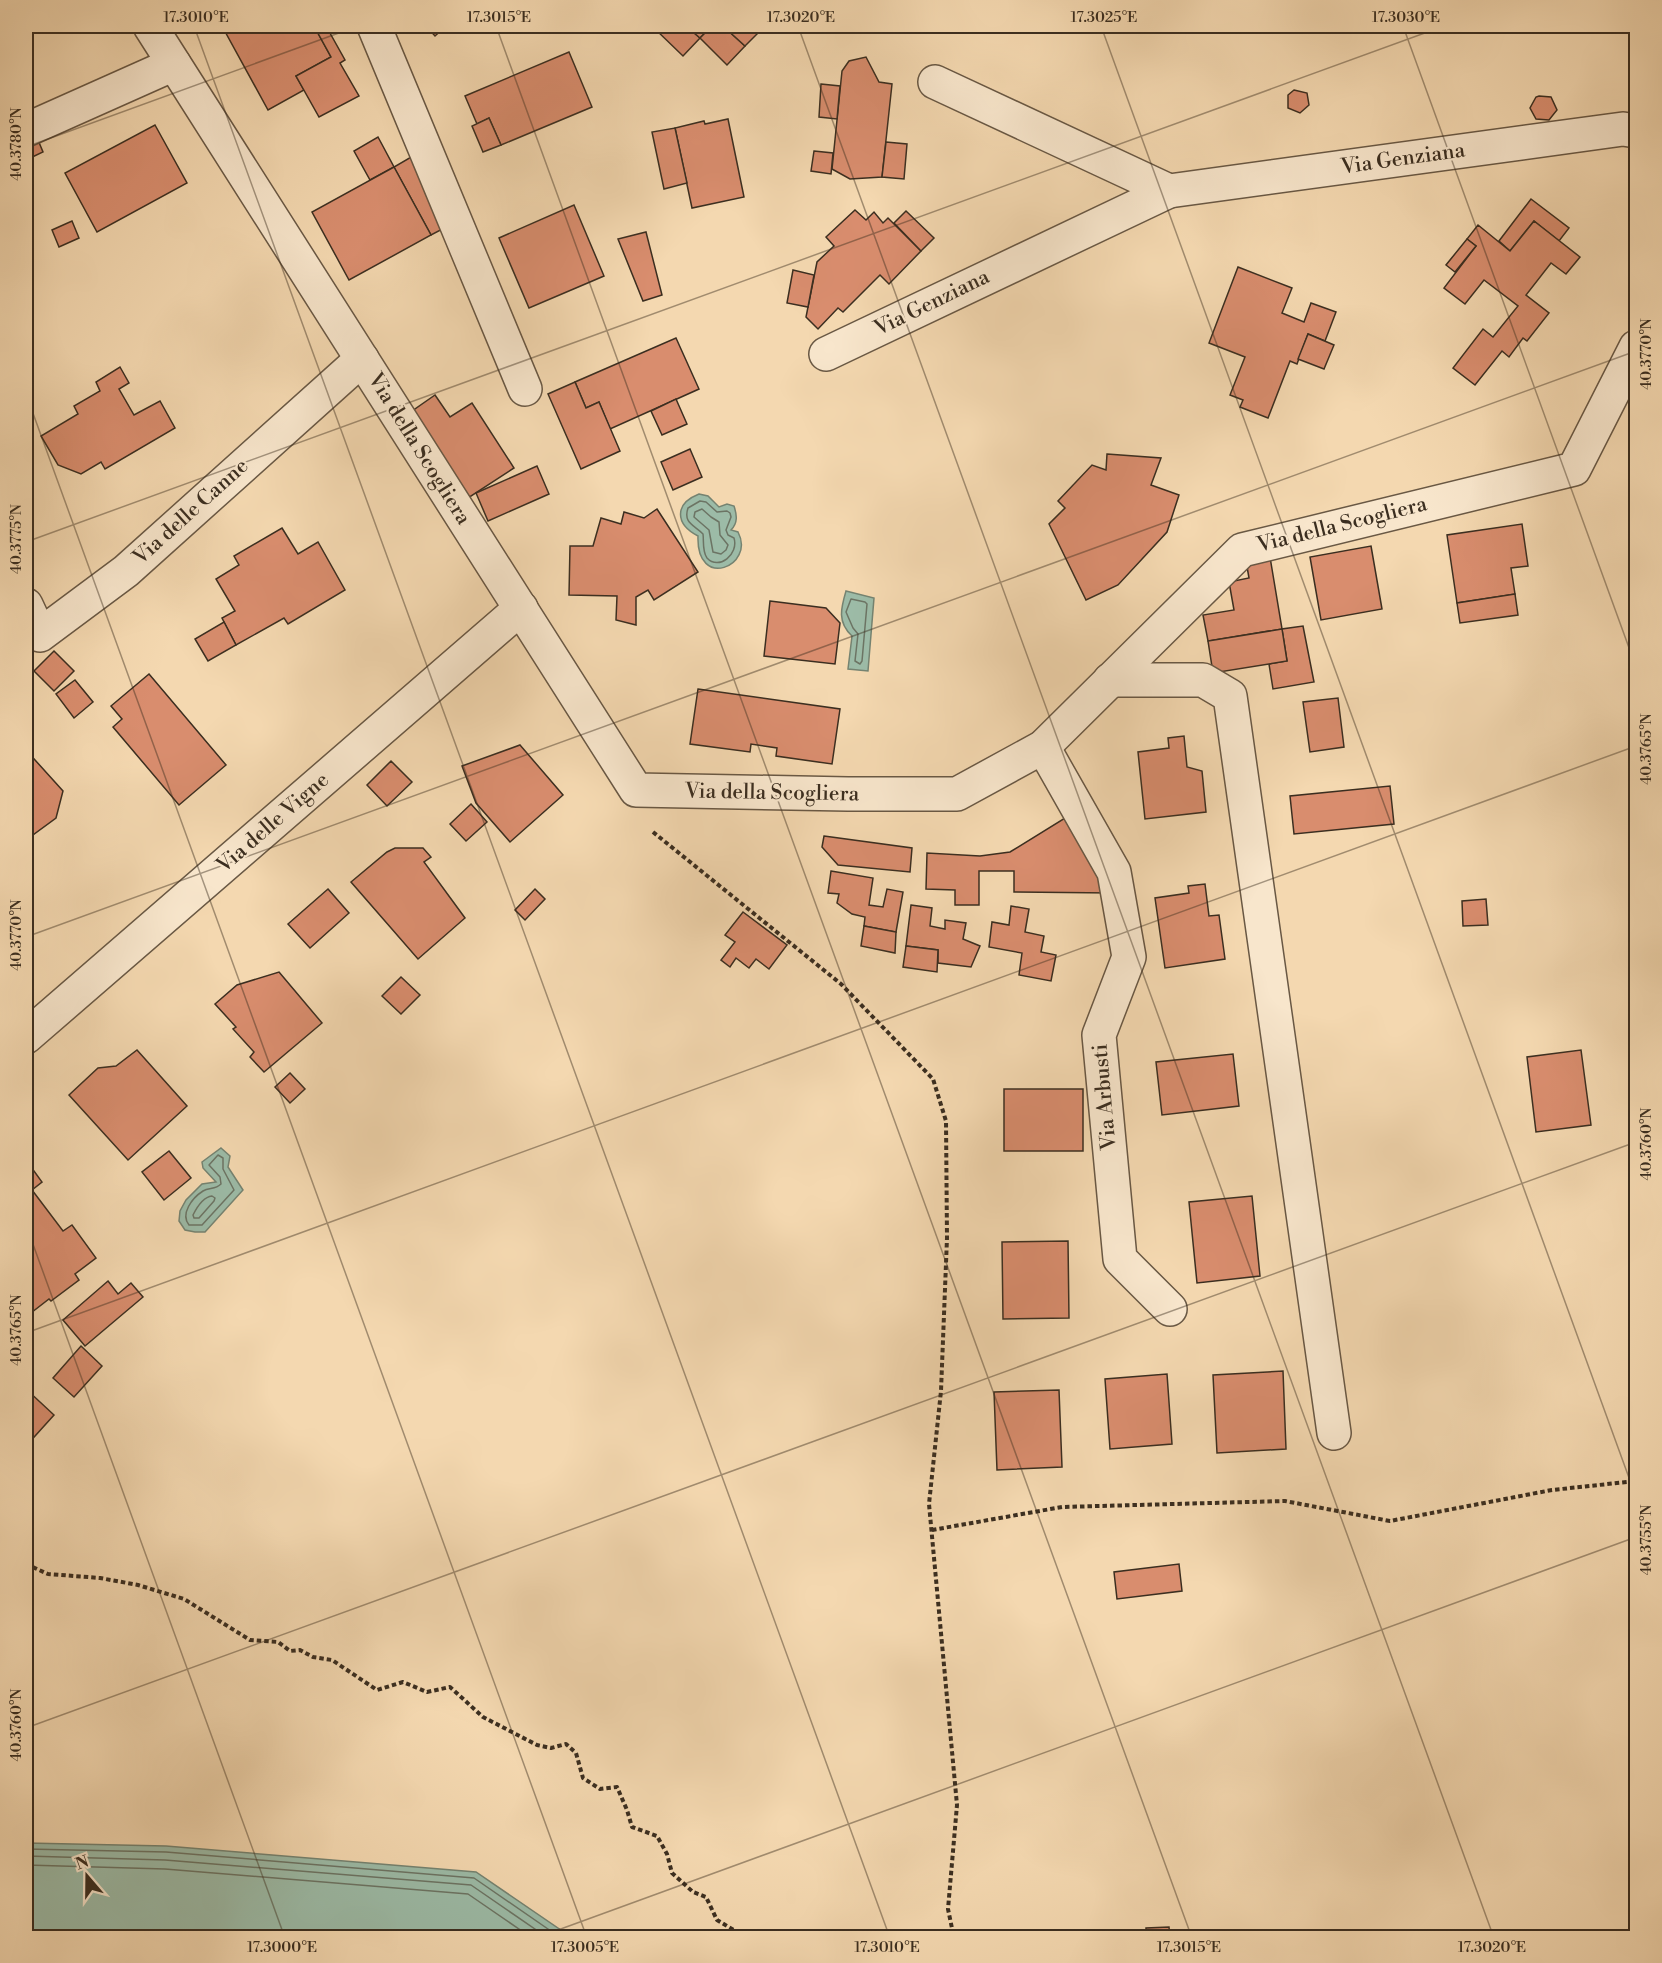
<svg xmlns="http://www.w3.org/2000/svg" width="1662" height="1963" font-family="'Libre Bodoni',serif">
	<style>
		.water { fill: #9cbba7; stroke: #758371; stroke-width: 1.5 }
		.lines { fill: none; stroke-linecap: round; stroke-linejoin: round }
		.shore { stroke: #6c7464; stroke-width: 1.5 }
		.building { fill: #d98d6e; stroke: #3b2e20; stroke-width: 1.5 }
		.street-casing { stroke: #695844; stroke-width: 36 }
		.path { stroke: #3b2e20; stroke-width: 4; stroke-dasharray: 4.5 3; stroke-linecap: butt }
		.street { stroke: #f8e6cc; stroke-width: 33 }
		.ticks { fill: none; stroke: #3b2e20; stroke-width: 1.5; stroke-opacity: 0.45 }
		.labels { text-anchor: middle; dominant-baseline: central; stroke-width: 4.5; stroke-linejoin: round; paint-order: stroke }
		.street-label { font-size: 21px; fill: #3b2e20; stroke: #f8e6cc }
		.neatline { fill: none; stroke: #3b2e20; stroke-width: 2 }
		.ticks-label { font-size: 15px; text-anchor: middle; fill: #3b2e20 }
	</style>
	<rect width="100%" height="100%" fill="#f4d8b0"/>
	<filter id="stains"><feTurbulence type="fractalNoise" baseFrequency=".00333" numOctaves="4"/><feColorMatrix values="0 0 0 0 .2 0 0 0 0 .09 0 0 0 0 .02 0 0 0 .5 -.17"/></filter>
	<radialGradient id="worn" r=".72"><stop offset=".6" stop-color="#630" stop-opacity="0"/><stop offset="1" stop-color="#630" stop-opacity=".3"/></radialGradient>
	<g class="water">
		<path d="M699,494L708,496L719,507L727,504L734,506C737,515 738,523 731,530L738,532C756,566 696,591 698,536C675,524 674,504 699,494Z"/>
		<path d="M846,591L874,598L868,671L848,669L852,636C837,622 841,608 846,591Z"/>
		<polygon points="221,1148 230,1156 228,1167 243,1190 205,1232 195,1232 185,1230 179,1221 180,1211 186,1200 202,1184 216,1182 203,1168 202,1162"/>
		<polygon points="26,1843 166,1846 476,1872 571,1937 26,1937"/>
	</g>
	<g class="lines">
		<g class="shore">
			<path d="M700,501L706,502L717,512L727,511L730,513L731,517L726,530L728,535L734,538C739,554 719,571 707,558C702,551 704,541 703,534C694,525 683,523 688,508Z"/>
			<polygon points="702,509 711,517 719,522 720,535 728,545 726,550 721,554 713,552 709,530 694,517 695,512"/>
			<polygon points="851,599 865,602 867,604 862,661 860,664 855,661 858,634 853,628 846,612"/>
			<path d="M218,1155L223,1158V1169L234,1190L202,1225H189C180,1214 192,1198 203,1191C209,1187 215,1190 221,1184L220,1177L209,1165Z"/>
			<path d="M212,1196L215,1198L214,1201L199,1218H194L193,1215C197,1207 203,1197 212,1196Z"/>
			<polyline points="26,1849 166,1852 474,1878 561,1938"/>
			<polyline points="26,1856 165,1860 471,1885 548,1938"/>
			<polyline points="26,1865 165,1869 468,1894 532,1938"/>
		</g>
	</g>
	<g class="building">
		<polygon points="222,26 314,26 331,57 296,76 304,90 268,110"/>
		<polygon points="314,26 326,26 345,60 340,63 359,96 319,117 296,76 331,57"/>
		<polygon points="426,26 446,26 435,36"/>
		<polygon points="654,26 686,26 700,38 683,56 653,27"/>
		<polygon points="686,26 712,26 700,38"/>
		<polygon points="712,26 723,26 745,46 727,65 700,38"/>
		<polygon points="723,26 765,26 745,46"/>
		<polygon points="569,52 592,107 501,145 489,118 477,124 465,96"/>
		<polygon points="866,57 879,82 892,84 882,177 850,179 832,169 842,71 849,61"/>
		<polygon points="821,84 840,86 837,119 819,117"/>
		<polygon points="1294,90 1307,93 1309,105 1300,113 1288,108 1288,95"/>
		<polygon points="1539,96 1551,97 1557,110 1549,120 1536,119 1530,108 1536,97"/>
		<polygon points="489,118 501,145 483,152 472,126"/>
		<polygon points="728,119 744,197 692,208 675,128 704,121 705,124"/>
		<polygon points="155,125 187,183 97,232 65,173"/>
		<polygon points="675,128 687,183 664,189 652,132"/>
		<polygon points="378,137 394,167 370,180 354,151"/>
		<polygon points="38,140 43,152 26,160 26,146"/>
		<polygon points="886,142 907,144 904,179 882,177"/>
		<polygon points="814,151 833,153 831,174 811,171"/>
		<polygon points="418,153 456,222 431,235 394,167"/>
		<polygon points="394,167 431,235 349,280 312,212"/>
		<polygon points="1531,199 1569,228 1559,241 1534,221 1510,251 1499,241"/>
		<polygon points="574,205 604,276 529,308 499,238"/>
		<polygon points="855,210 866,220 874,212 883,223 888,218 921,251 889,284 880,275 843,312 838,308 818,329 806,317 817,262 834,246 826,237"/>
		<polygon points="906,211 934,238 921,251 894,223"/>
		<polygon points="72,221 79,238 59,247 52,230"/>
		<polygon points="1534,221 1580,257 1566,274 1551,263 1526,295 1549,313 1527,341 1523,338 1509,357 1502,351 1475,385 1453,368 1483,329 1493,337 1518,306 1484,280 1465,304 1444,288 1476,246 1467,239 1478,225 1510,251"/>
		<polygon points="646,232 662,295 643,301 618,239"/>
		<polygon points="1467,239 1476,246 1455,272 1446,265"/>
		<polygon points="1238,267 1292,288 1282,313 1304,322 1311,303 1336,312 1325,341 1308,334 1297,364 1290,361 1268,418 1240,407 1243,400 1230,395 1245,357 1209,343"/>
		<polygon points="793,270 814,275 808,307 787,303"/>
		<polygon points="1308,334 1334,345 1324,369 1298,359"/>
		<polygon points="676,338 699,389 610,429 599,402 586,408 575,382"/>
		<polygon points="120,367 129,383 119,389 134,415 160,401 175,428 105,469 101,462 81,474 58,465 41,436 78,414 74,406 100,391 96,382"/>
		<polygon points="575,382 586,408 599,402 620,451 581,469 548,394"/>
		<polygon points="435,395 450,417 472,403 514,468 465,500 405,416"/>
		<polygon points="676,399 687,424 662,435 651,411"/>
		<polygon points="690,449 702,477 673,490 661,462"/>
		<polygon points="1107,454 1161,458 1151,485 1179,495 1167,532 1118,585 1086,600 1049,524 1065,508 1058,501 1092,465 1106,470"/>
		<polygon points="537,466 549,494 488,521 476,493"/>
		<polygon points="657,509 698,572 654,600 648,590 636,597 636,625 616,620 617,596 569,595 570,546 593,546 601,518 621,524 624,512 644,518"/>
		<polygon points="1522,524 1528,566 1511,568 1515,594 1457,603 1447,535"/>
		<polygon points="282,528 298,554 318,542 345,590 288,624 284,618 236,645 222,618 235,611 216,579 239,565 234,556"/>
		<polygon points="1371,546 1382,609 1321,620 1310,557"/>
		<polygon points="1270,557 1282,629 1208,641 1203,615 1234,610 1229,582 1249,578 1246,561"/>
		<polygon points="1515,594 1518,615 1460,623 1457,603"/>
		<polygon points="770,601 826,608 840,623 835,664 764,656"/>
		<polygon points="224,622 236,645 208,661 195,639"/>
		<polygon points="1303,626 1314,682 1273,689 1269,664 1287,661 1282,629"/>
		<polygon points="1282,629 1287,661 1213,673 1208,641"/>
		<polygon points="54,651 74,671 54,691 34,671"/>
		<polygon points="149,674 226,765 179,805 113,727 122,719 111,706"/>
		<polygon points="75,680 93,702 74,718 56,694"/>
		<polygon points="698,689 840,709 832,764 776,756 777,748 751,744 750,752 690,744"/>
		<polygon points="1338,698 1344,747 1310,752 1303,702"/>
		<polygon points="1184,736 1187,767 1202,771 1206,812 1145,819 1138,752 1169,748 1168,738"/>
		<polygon points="520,745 563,795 510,842 476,803 462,766"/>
		<polygon points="26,750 63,791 56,818 26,840"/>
		<polygon points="391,761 412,782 387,806 367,785"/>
		<polygon points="1390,786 1394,824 1294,834 1290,796"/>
		<polygon points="471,804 487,822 466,841 450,824"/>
		<polygon points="1065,818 1112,893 1014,892 1014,871 979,871 979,905 955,905 955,890 926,889 927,853 980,856 1010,852"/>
		<polygon points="824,836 912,848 910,872 838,865 822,847"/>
		<polygon points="395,848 423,848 431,857 424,862 465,918 418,959 351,882 387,852"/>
		<polygon points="831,871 873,878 869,905 883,907 887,889 903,892 896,932 864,926 865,917 852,914 837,903 839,894 828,893"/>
		<polygon points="1205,884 1209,916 1219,915 1225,959 1165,968 1155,898 1189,893 1188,886"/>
		<polygon points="328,889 349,913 310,948 288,924"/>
		<polygon points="535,889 545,899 525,920 515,910"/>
		<polygon points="1486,899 1488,925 1463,926 1462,901"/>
		<polygon points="911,905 932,908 930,926 945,929 945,920 966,923 963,939 980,946 971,967 938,963 938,950 906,946"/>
		<polygon points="1011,906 1029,909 1025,932 1044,936 1041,952 1056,955 1051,981 1019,975 1022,953 989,947 992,922 1009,925"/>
		<polygon points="743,912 787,945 769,969 756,959 749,968 736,958 730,967 721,960 735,942 725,935"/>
		<polygon points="864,926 896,932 895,953 861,946"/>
		<polygon points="906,946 938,950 937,972 903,967"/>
		<polygon points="279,972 322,1023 264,1072 250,1057 254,1052 233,1029 236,1027 215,1004 237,985"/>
		<polygon points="401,977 420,995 401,1014 382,996"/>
		<polygon points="137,1050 187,1106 128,1160 69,1095 98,1068 116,1066"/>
		<polygon points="1581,1050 1591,1125 1536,1132 1527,1057"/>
		<polygon points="1233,1054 1239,1106 1162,1115 1156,1062"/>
		<polygon points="290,1073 305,1089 290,1103 275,1087"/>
		<rect x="1004" y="1089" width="79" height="62"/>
		<polygon points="169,1151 191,1178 164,1200 142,1172"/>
		<polygon points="26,1160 42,1182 32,1190 26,1182"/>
		<polygon points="26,1182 63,1231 72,1225 96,1258 75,1274 79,1280 51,1301 49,1299 27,1316"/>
		<polygon points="1252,1196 1260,1276 1197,1283 1189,1202"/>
		<polygon points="1068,1241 1069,1318 1003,1319 1002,1242"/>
		<polygon points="108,1281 118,1294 131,1283 143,1297 85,1346 63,1320"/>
		<polygon points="81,1346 102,1366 74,1397 53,1378"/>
		<polygon points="1283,1371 1286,1449 1217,1453 1213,1375"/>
		<polygon points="1167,1374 1172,1444 1110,1449 1105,1379"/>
		<polygon points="26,1389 54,1415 26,1446"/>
		<polygon points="1059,1390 1062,1467 997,1470 994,1392"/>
		<polygon points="1179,1564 1182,1591 1117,1599 1114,1572"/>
		<polygon points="1169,1927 1170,1938 1146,1938 1146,1928"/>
	</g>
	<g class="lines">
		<g class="street-casing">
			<g id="street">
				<polyline points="150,26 636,790 848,794 957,794 1043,747 1242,550 1574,469 1636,347"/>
				<polyline points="374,26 525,389"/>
				<polyline points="935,82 1169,191 1623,129 1636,131"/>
				<polyline points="26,130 174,64"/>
				<polyline points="826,354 1169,191"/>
				<polyline points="26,605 40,635 126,571 362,359"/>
				<polyline points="1110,680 1203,680 1230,696 1334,1433"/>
				<polyline points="1043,747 1114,872 1129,957 1099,1035 1120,1259 1170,1309"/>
				<polyline points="26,1037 521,608"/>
			</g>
		</g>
		<g class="path">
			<polyline points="653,832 841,984 933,1079 946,1121 947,1238 941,1391 929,1504 957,1805 948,1909 954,1938"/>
			<polyline points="932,1530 1062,1507 1285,1501 1390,1521 1552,1490 1636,1481"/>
			<polyline points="26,1564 48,1574 100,1578 138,1585 184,1599 250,1640 278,1642 290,1651 300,1650 313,1657 332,1660 377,1690 403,1682 427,1692 450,1687 483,1717 537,1745 551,1748 566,1744 576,1753 583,1778 600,1789 617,1787 627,1810 632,1827 657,1836 667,1854 672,1873 693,1892 706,1897 717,1920 742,1935 752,1938"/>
		</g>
		<use href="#street" class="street"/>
	</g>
	<path class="ticks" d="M194,26L890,1938M496,26L1192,1938M798,26L1494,1938M1101,26L1636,1497M1403,26L1636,667M26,147L358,26M26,394L587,1938M26,542L1444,26M26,937L1636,351M26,1225L285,1938M26,1333L1636,746M26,1728L1636,1142M536,1938L1636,1537M1622,1938L1636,1932"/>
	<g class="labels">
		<g class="street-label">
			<text transform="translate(1403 159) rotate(-8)">Via Genziana</text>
			<text transform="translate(932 303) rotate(-26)">Via Genziana</text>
			<text transform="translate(419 449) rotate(58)">Via della Scogliera</text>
			<text transform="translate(191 512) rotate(-42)">Via delle Canne</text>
			<text transform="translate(1342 525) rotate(-14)">Via della Scogliera</text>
			<text transform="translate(772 793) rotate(1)">Via della Scogliera</text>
			<text transform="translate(273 823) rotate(-41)">Via delle Vigne</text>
			<text transform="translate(1105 1097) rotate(-95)">Via Arbusti</text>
		</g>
	</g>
	<rect width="1662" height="1963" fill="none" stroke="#f4d8b0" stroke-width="66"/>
	<g transform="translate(87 1876) rotate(340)" stroke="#f8e6cc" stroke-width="4.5" paint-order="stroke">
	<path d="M0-4.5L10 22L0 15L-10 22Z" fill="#3b2e20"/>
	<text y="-9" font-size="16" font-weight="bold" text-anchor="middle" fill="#3b2e20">N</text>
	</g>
	<rect x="33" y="33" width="1596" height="1897" class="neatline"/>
	<g class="ticks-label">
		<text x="196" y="22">17.3010°E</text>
		<text x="499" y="22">17.3015°E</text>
		<text x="801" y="22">17.3020°E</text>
		<text x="1104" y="22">17.3025°E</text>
		<text x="1406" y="22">17.3030°E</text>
		<text transform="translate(16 144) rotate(-90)" y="5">40.3780°N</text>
		<text transform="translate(1646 354) rotate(-90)" y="5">40.3770°N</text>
		<text transform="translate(16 539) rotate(-90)" y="5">40.3775°N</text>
		<text transform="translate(1646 749) rotate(-90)" y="5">40.3765°N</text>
		<text transform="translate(16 935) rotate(-90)" y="5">40.3770°N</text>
		<text transform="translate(1646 1144) rotate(-90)" y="5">40.3760°N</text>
		<text transform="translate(16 1330) rotate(-90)" y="5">40.3765°N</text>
		<text transform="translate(1646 1540) rotate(-90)" y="5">40.3755°N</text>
		<text transform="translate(16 1725) rotate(-90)" y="5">40.3760°N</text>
		<text x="282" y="1952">17.3000°E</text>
		<text x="585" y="1952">17.3005°E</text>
		<text x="887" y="1952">17.3010°E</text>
		<text x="1189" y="1952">17.3015°E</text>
		<text x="1492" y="1952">17.3020°E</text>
	</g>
	<rect width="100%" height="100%" filter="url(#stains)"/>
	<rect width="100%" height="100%" fill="url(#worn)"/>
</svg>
